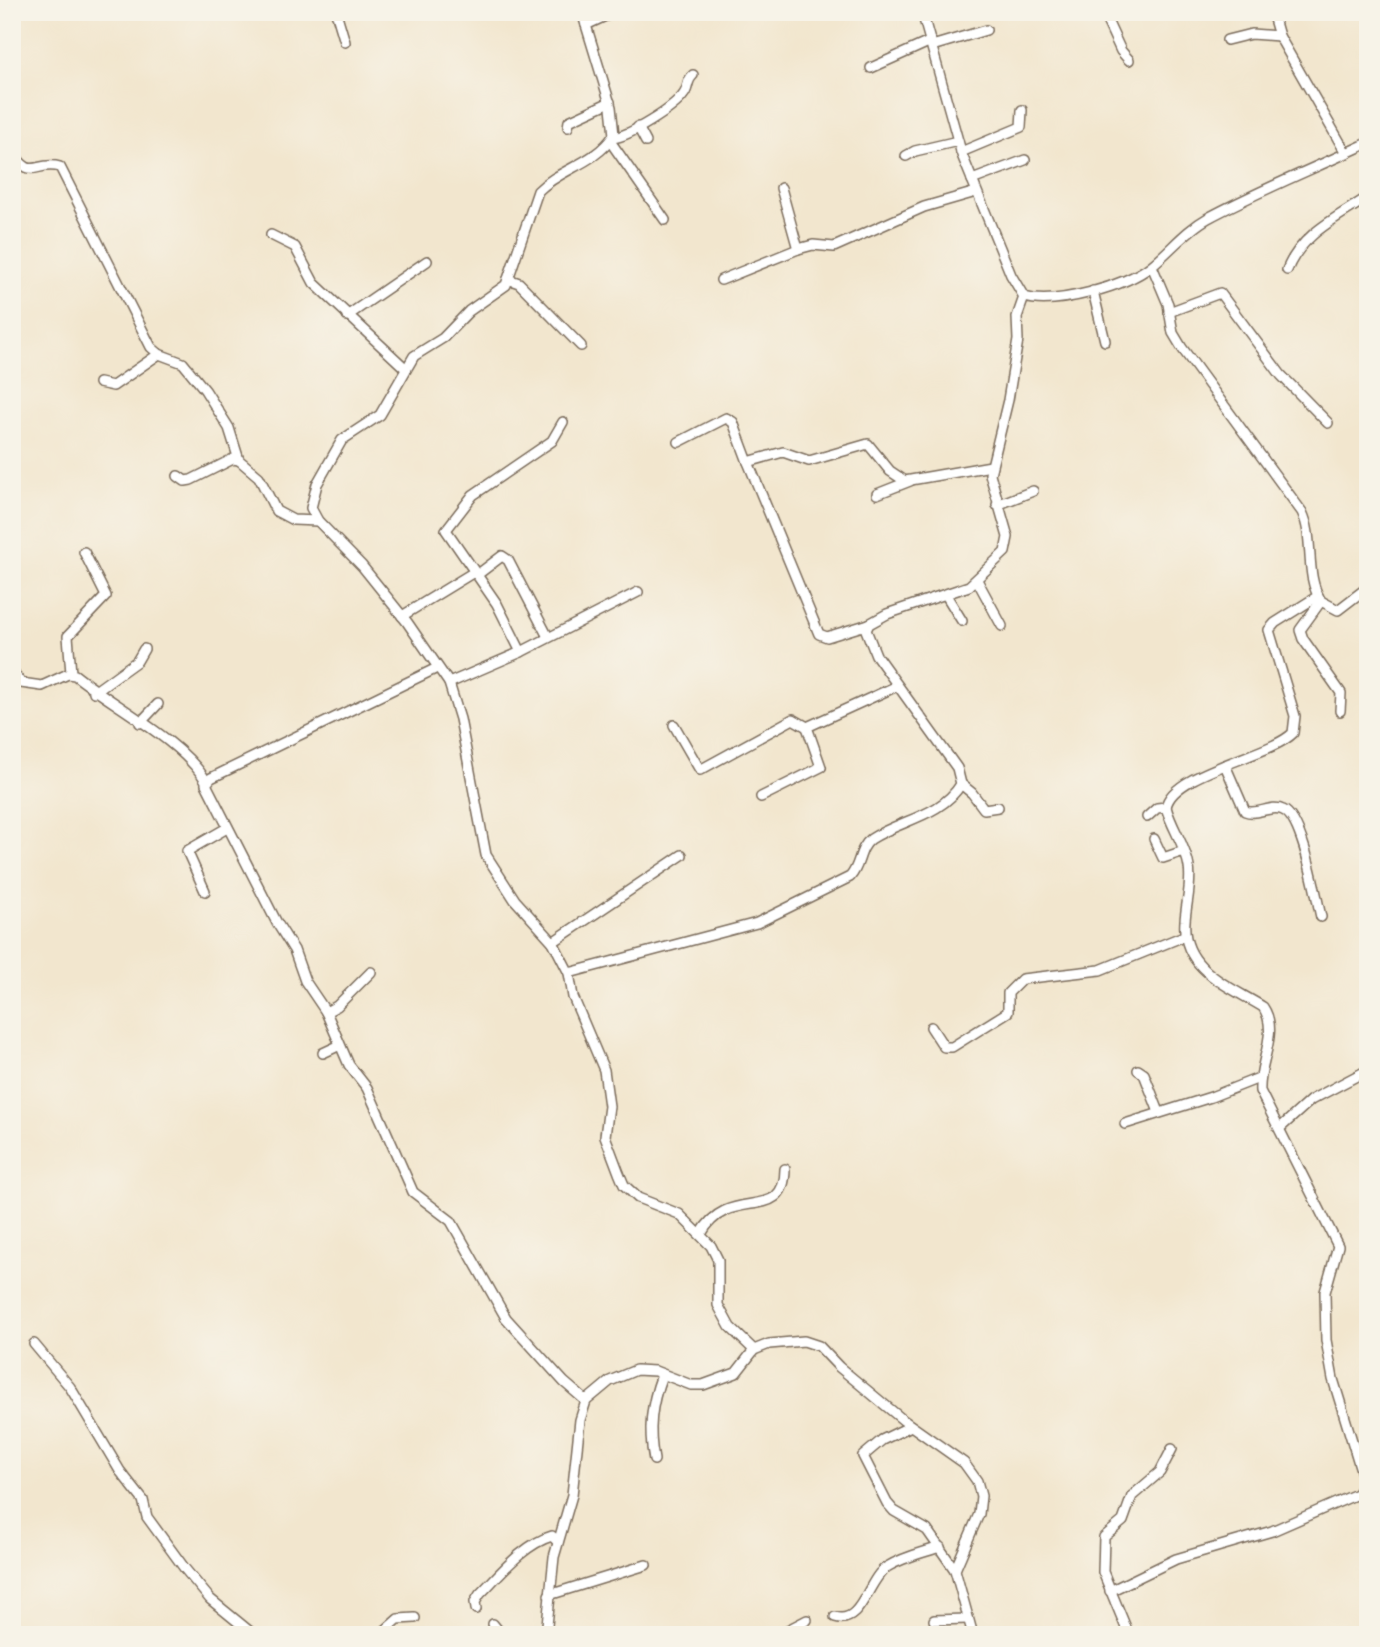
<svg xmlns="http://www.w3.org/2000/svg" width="1380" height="1647" font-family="'Indie Flower',sans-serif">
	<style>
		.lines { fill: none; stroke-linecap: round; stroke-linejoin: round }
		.street-casing { stroke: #7b6c5c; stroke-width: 12 }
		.street { stroke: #fff; stroke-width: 9 }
	</style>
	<rect width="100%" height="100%" fill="#f7f3e8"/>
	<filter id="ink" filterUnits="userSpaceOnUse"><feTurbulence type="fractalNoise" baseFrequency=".0143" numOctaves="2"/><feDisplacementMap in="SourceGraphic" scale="14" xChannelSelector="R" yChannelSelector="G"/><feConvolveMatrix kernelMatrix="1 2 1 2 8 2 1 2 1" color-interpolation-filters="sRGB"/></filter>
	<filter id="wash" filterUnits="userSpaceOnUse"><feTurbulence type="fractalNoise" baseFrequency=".00686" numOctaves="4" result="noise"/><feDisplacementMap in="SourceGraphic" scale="28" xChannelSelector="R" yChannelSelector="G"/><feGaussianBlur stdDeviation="1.57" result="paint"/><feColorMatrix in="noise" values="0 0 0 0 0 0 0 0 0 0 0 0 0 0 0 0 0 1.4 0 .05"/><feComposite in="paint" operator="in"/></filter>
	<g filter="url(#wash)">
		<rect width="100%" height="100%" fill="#f2e6ce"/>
	</g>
	<g filter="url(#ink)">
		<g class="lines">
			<g class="street-casing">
				<g id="street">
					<polyline points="336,12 345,42"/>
					<path d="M582,12L611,107L614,135C595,164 561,168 538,191L506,285L469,311L443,338L414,356L380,415L342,440L317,484L311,508L318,521L362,566L407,622L449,683L460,719L486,855L515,900L553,942L569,973L573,997L604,1070L609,1106L605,1136L619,1173L624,1185L638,1198L679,1214L711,1246L718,1260V1305L730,1327L754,1350"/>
					<path d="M922,12L962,155L1011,275L1024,297C1056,306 1126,286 1151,266C1171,250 1185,231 1208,218C1260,190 1315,168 1368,143"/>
					<polyline points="1103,12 1121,51 1129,60"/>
					<polyline points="1272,12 1279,36 1346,153"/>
					<polyline points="586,25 614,12"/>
					<polyline points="1227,40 1251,34 1279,36"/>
					<polyline points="932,46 986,30"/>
					<polyline points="871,68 931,41"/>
					<polyline points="568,127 569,121 610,102"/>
					<polyline points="638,127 646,142"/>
					<path d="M613,138C629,136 674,109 684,94C689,88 686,81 693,75"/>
					<polyline points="610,141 665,220"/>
					<path d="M12,151C32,183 35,160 60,167L151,347L159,354L183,363L205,390L229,428L239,460L259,477L276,511L293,520L318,521"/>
					<polyline points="961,152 1021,127 1022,110"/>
					<polyline points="906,156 915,151 958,141"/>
					<polyline points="972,180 1025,160"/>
					<polyline points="781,188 798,249"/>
					<polyline points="271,235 295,247 314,283 405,368"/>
					<path d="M1152,266L1168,304L1173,333L1182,348L1302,512C1315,539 1304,574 1321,601L1338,610L1368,587"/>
					<path d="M1287,270C1302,233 1337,218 1368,197"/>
					<polyline points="508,279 519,283 581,346"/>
					<polyline points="721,280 798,249 813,245 834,247 924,207 976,192"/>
					<polyline points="1093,291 1105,341"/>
					<polyline points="1169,312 1220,293 1281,375 1328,423"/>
					<polyline points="347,316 427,261"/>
					<polyline points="99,383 113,386 159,354"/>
					<polyline points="679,442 726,418 733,422 748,462 783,452 809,461 868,444 890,471 905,481 991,466"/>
					<polyline points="748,462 819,634 827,637 869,624"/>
					<polyline points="178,476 185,481 191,480 233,459 239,460"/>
					<polyline points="877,494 910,481"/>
					<polyline points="997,505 1033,491"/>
					<polyline points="477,575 502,556 508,560 548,637"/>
					<polyline points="977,580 1002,626"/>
					<polyline points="946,595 962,621"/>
					<polyline points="1321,601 1300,630 1303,639 1341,693 1340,711"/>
					<polyline points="402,616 474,572"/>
					<polyline points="521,652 497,604 446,530 473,495 552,441 563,422"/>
					<polyline points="437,668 211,778 206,784 277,923 294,950 305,981 326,1012 349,1065 367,1088 413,1192 451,1221 506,1318 564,1382 586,1401"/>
					<path d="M12,671L21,683L42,686L68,674L75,675C112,705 183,741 206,781"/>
					<polyline points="71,673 68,636 106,596 84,552"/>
					<polyline points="449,683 521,652 638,592"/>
					<polyline points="94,692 137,661 144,649"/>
					<polyline points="140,723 158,704"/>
					<polyline points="674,725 700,770 793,719 807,727"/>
					<path d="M1225,765L1245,811C1258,816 1271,804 1283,810C1303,818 1316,896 1321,917"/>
					<polyline points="961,784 972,793 984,809 998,807"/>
					<polyline points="761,797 821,767 807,727 897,686"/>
					<polyline points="1147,817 1157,808 1166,807"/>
					<polyline points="1154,839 1163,858 1184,851"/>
					<polyline points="205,891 187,851 227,828"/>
					<polyline points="553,942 682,855"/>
					<path d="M569,973L757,923L850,877C861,865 858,849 871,839C900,820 942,816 961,784L957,768L876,655L866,630L869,624L887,614L969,586L1005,552L1008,537L990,474L1008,400L1018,340L1017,317L1024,297"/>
					<polyline points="326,1012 337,1006 371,972"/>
					<polyline points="931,1027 944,1047 952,1047 1008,1012 1008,993 1022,979 1100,970 1184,936"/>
					<polyline points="323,1053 338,1046"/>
					<polyline points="1138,1070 1144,1074 1159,1112"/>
					<polyline points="1125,1124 1211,1097 1259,1078"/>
					<polyline points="1280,1128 1311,1100 1368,1070"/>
					<path d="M701,1234C729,1183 785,1226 785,1169"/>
					<polyline points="34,1344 70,1387 120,1471 143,1500 147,1517 185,1569 210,1599 254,1635"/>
					<polyline points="911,1426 882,1440 863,1456 887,1503 894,1511 927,1530 955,1570"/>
					<path d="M654,1460C648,1430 651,1404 662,1375"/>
					<path d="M1110,1591L1176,1559L1272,1531L1357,1494L1365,1483L1333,1379L1326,1340L1325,1292L1338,1246L1260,1091C1258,1064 1280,1032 1263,1007C1229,986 1181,969 1185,921C1186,903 1192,885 1189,867C1186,846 1171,827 1166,807C1172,772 1271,756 1293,733L1295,716L1269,630L1275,623L1318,596"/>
					<polyline points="549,1595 646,1565"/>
					<path d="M476,1609L475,1602L480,1594C500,1574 524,1544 552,1536L558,1542"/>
					<path d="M835,1617C862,1626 868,1578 887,1567C903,1557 922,1553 940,1547"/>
					<polyline points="934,1620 968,1619"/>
					<polyline points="493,1624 502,1635"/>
					<polyline points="380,1635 398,1619 415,1618"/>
					<polyline points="546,1635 554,1557 572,1495 580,1420 586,1401 610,1381 636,1370 655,1371 691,1385 703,1385 736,1373 754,1350 769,1344 804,1341 819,1346 839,1367 903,1420 964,1463 977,1481 981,1496 979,1514 955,1570 973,1635"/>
					<polyline points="778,1635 807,1620"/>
					<polyline points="1129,1635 1103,1572 1104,1537 1123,1521 1132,1496 1160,1472 1172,1449"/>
				</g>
			</g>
			<use href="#street" class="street"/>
		</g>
	</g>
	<rect width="1380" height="1647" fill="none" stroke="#f7f3e8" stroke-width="42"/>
</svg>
